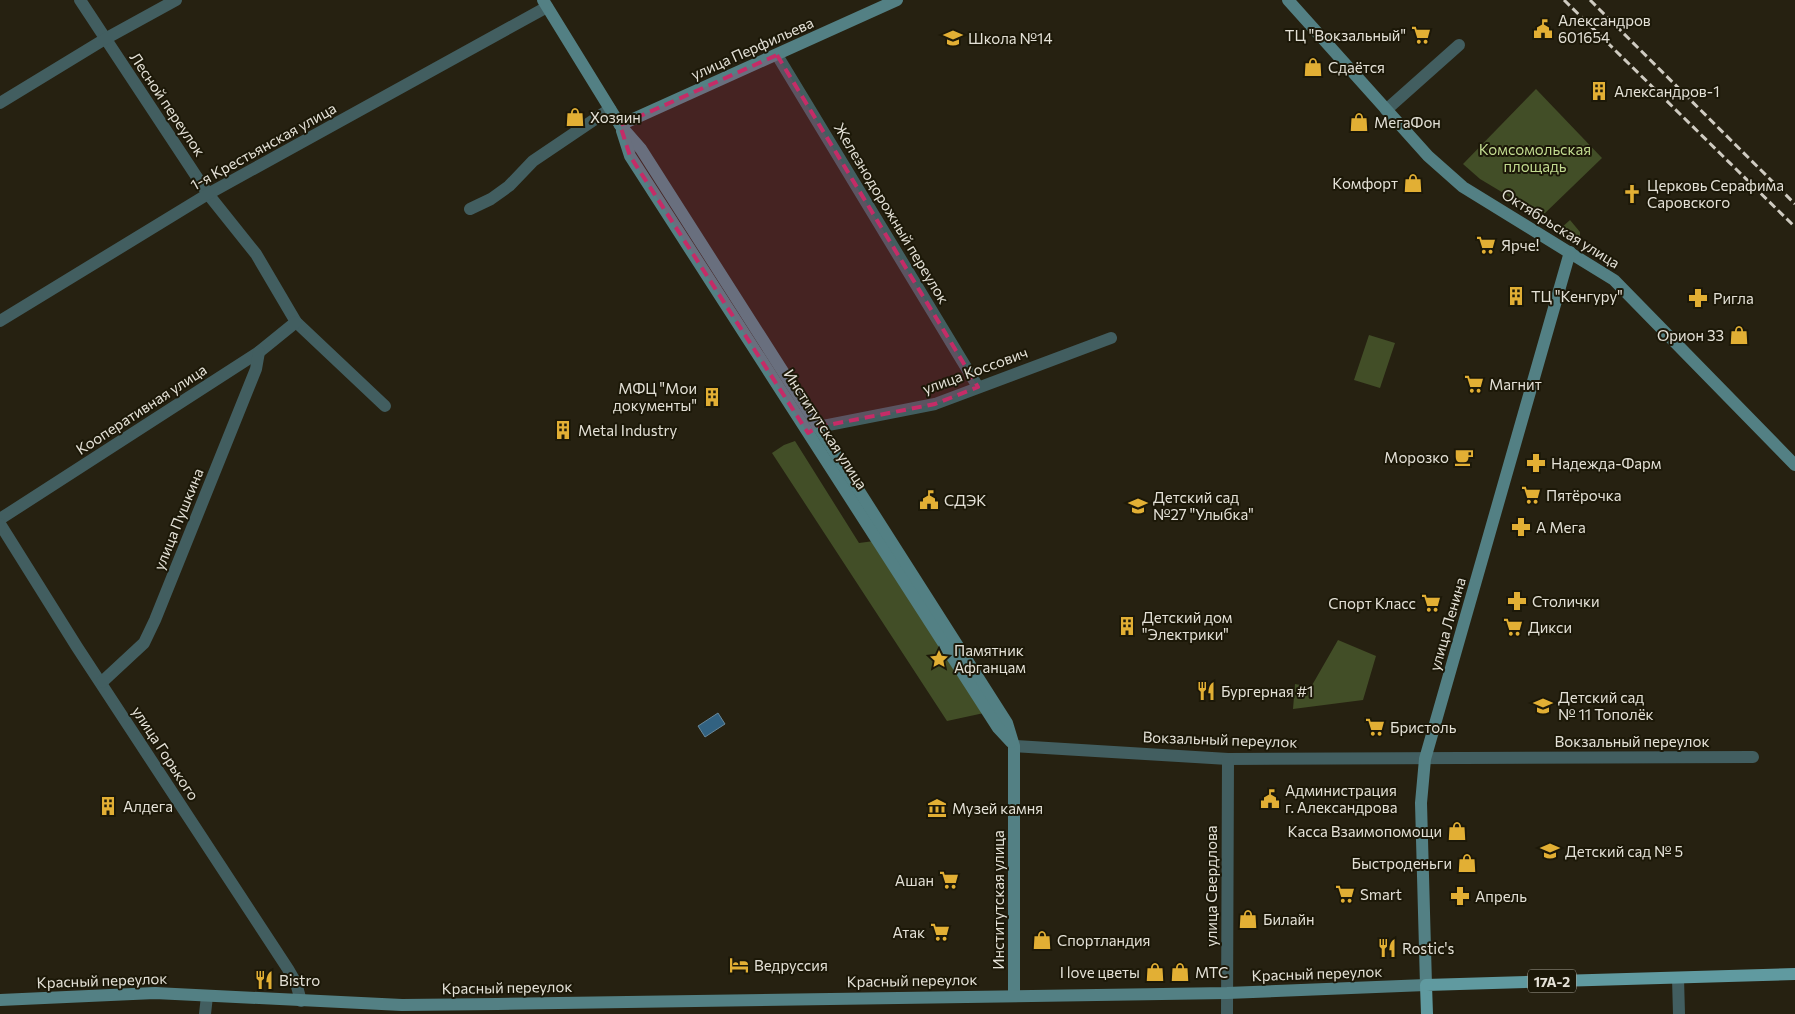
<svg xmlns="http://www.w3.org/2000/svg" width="1795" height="1014" font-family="Commissioner,sans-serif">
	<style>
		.green { fill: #424e27 }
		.water { fill: #326281; stroke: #67889b }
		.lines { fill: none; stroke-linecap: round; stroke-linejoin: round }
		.street { stroke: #425e60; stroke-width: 12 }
		.secondary { stroke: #538084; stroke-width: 12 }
		.primary { stroke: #609aa0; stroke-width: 12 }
		.rail { stroke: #cfcbc1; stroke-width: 3; stroke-dasharray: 8 4; stroke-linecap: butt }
		.marked { fill: #c52c67; fill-opacity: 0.2; stroke: #c52c67; stroke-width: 4; stroke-dasharray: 10 6; stroke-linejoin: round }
		.labels { text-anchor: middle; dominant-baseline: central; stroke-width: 4; stroke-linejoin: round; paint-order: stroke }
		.shield { fill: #1c1808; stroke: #a8a599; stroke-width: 1 }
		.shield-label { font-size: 14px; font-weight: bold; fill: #e4e1d7 }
		.poi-label { font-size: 15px; fill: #e4e1d7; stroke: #1c1808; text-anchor: start }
		.street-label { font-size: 15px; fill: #e4e1d7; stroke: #1c1808 }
		.park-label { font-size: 15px; fill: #c2db90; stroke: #1c1808 }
	</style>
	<rect width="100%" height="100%" fill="#262111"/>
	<g class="green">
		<polygon points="1536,89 1602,158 1542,216 1480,179 1463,164"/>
		<polygon points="1570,220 1580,232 1580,240 1561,228"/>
		<polygon points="1369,335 1395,343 1380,388 1354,380"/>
		<polygon points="795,441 859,543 874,541 984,713 947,721 772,453 784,445"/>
		<polygon points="1338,640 1376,656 1363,700 1293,709 1295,684 1311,687"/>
	</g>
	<polygon class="water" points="718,713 725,724 705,737 698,726"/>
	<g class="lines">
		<g class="street">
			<polyline points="80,0 208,194 256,254 296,322 385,406"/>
			<polyline points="777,55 978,387"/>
			<polyline points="0,103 105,39 176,0"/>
			<polyline points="1386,110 1459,45"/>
			<polyline points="470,209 491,199 509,186 533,161 610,109"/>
			<polyline points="0,321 208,194 547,7"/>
			<polyline points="818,427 935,404 1111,338"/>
			<polyline points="0,519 259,352 296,322"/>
			<polyline points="0,524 77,647 288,969 296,983 301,1001"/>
			<polyline points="102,682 144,643 155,620 256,369 259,352"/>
			<polyline points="1014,746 1228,759 1753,757"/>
			<polyline points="1678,978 1679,1014"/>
			<polyline points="205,1014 207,996"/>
			<polyline points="1227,1014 1228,759"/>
		</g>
		<g class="secondary">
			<polyline points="543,0 620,125 641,149 1007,723 1014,746 1014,995"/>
			<polyline points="1288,0 1428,156 1463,187 1614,280 1795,465"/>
			<polyline points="620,125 897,0"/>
			<polyline points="622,131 630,156 998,728 1011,742"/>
			<polyline points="0,1000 155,993 402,1005 497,1004 1227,993 1426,985 1421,803 1425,759 1570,252"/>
		</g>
		<polyline class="primary" points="1427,1014 1426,985 1795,974"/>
		<g class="rail">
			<polyline points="1564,0 1795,227"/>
			<polyline points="1590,0 1795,204"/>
		</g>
	</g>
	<path class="marked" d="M777,55L978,387L935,404L818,427L808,433L630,156L620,125Z"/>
	<defs>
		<g id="civic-bare" transform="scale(1.5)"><path d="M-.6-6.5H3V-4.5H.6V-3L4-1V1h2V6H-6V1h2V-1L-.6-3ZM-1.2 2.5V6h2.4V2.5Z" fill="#e2af34" stroke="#1c1808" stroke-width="2.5" paint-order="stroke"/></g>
		<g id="supermarket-bare" transform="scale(1.5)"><path d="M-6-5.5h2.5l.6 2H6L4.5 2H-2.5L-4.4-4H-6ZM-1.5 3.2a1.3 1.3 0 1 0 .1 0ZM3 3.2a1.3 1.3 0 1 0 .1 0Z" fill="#e2af34" stroke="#1c1808" stroke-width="2.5" paint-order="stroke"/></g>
		<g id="school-bare" transform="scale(1.5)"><path d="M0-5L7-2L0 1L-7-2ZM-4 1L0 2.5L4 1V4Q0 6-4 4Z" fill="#e2af34" stroke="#1c1808" stroke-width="2.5" paint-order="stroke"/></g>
		<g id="shop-bare" transform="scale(1.5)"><path d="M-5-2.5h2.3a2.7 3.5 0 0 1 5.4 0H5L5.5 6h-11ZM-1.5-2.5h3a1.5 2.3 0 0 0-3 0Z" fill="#e2af34" stroke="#1c1808" stroke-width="2.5" paint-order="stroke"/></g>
		<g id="building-bare" transform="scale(1.5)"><path d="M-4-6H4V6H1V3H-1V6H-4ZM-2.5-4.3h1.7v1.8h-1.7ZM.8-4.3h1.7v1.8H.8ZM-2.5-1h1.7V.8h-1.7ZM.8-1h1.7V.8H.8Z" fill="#e2af34" stroke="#1c1808" stroke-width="2.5" paint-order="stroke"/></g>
		<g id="church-bare" transform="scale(1.5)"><path d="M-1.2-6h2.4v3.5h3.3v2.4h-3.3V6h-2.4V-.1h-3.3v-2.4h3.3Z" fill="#e2af34" stroke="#1c1808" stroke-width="2.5" paint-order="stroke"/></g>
		<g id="pharmacy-bare" transform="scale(1.5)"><path d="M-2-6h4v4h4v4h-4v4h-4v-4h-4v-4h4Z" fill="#e2af34" stroke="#1c1808" stroke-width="2.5" paint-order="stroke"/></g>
		<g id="cafe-bare" transform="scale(1.5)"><path d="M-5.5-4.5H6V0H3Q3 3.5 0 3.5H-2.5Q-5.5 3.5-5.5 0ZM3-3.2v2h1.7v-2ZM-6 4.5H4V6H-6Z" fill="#e2af34" stroke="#1c1808" stroke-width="2.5" paint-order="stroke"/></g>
		<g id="sight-bare" transform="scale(1.5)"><path d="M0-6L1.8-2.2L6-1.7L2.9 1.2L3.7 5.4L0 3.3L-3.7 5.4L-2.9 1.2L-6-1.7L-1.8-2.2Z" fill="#e2af34" stroke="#1c1808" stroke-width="2.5" paint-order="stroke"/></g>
		<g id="restaurant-bare" transform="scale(1.5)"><path d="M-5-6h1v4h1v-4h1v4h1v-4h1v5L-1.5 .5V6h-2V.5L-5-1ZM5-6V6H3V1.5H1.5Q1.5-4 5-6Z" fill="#e2af34" stroke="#1c1808" stroke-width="2.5" paint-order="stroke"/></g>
		<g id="museum-bare" transform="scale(1.5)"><path d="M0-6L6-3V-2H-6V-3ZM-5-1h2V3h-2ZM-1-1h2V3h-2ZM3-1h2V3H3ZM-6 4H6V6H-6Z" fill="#e2af34" stroke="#1c1808" stroke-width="2.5" paint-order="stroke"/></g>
		<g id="hotel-bare" transform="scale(1.5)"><path d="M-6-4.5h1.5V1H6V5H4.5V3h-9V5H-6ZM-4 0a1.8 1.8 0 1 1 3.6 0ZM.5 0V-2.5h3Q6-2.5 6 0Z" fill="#e2af34" stroke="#1c1808" stroke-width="2.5" paint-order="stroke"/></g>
	</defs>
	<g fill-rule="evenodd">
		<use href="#civic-bare" x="1543" y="29"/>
		<use href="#supermarket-bare" x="1421" y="35"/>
		<use href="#school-bare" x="953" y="38"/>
		<use href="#shop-bare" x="1313" y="67"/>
		<use href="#building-bare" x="1599" y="91"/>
		<use href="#shop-bare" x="575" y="117"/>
		<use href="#shop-bare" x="1359" y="122"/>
		<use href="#shop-bare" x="1413" y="183"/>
		<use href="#church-bare" x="1632" y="194"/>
		<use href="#supermarket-bare" x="1486" y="245"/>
		<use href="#building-bare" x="1516" y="296"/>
		<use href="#pharmacy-bare" x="1698" y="298"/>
		<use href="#shop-bare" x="1739" y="335"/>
		<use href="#supermarket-bare" x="1474" y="384"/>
		<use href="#building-bare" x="712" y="397"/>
		<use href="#building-bare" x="563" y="430"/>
		<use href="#cafe-bare" x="1464" y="457"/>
		<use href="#pharmacy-bare" x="1536" y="463"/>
		<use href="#supermarket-bare" x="1531" y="495"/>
		<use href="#civic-bare" x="929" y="500"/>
		<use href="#school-bare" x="1138" y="506"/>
		<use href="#pharmacy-bare" x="1521" y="527"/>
		<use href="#pharmacy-bare" x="1517" y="601"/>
		<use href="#supermarket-bare" x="1431" y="603"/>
		<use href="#building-bare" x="1127" y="626"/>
		<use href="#supermarket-bare" x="1513" y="627"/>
		<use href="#sight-bare" x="939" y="659"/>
		<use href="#restaurant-bare" x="1206" y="691"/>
		<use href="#school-bare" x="1543" y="706"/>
		<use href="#supermarket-bare" x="1375" y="727"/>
		<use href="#civic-bare" x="1270" y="799"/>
		<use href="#building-bare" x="108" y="806"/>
		<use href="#museum-bare" x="937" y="808"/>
		<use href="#shop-bare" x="1457" y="831"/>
		<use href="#school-bare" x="1550" y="851"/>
		<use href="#shop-bare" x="1467" y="863"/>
		<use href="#supermarket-bare" x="949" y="880"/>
		<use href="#supermarket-bare" x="1345" y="894"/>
		<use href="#pharmacy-bare" x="1460" y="896"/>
		<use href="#shop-bare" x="1248" y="919"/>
		<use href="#supermarket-bare" x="940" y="932"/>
		<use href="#shop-bare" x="1042" y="940"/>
		<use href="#restaurant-bare" x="1387" y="948"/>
		<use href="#hotel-bare" x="739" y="965"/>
		<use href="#shop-bare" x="1155" y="972"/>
		<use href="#shop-bare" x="1180" y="972"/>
		<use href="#restaurant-bare" x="264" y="980"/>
	</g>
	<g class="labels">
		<rect class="shield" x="1528" y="969.5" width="48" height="23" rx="4"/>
		<g class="shield-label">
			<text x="1552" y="981">17А-2</text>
		</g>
		<g class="poi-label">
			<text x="1558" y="20">Александров<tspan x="1558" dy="17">601654</tspan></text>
			<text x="1406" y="35" text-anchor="end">ТЦ "Вокзальный"</text>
			<text x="968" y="38">Школа №14</text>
			<text x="1328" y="67">Сдаётся</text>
			<text x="1614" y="91">Александров-1</text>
			<text x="590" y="117">Хозяин</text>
			<text x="1374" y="122">МегаФон</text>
			<text x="1398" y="183" text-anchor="end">Комфорт</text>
			<text x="1647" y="185">Церковь Серафима<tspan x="1647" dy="17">Саровского</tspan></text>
			<text x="1501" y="245">Ярче!</text>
			<text x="1531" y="296">ТЦ "Кенгуру"</text>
			<text x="1713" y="298">Ригла</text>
			<text x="1724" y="335" text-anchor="end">Орион 33</text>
			<text x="1489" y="384">Магнит</text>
			<text x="697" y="388" text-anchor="end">МФЦ "Мои<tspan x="697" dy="17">документы"</tspan></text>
			<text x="578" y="430">Metal Industry</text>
			<text x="1449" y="457" text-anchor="end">Морозко</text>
			<text x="1551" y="463">Надежда-Фарм</text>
			<text x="1546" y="495">Пятёрочка</text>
			<text x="1153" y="497">Детский сад<tspan x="1153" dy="17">№27 "Улыбка"</tspan></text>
			<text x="944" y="500">СДЭК</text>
			<text x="1536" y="527">А Мега</text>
			<text x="1532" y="601">Столички</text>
			<text x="1416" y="603" text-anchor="end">Спорт Класс</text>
			<text x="1142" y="617">Детский дом<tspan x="1142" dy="17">"Электрики"</tspan></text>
			<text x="1528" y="627">Дикси</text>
			<text x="954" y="650">Памятник<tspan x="954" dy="17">Афганцам</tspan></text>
			<text x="1221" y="691">Бургерная #1</text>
			<text x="1558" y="697">Детский сад<tspan x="1558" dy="17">№ 11 Тополёк</tspan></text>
			<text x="1390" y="727">Бристоль</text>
			<text x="1285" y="790">Администрация<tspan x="1285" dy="17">г. Александрова</tspan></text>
			<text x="123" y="806">Алдега</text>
			<text x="952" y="808">Музей камня</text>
			<text x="1442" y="831" text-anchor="end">Касса Взаимопомощи</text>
			<text x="1565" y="851">Детский сад № 5</text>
			<text x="1452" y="863" text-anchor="end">Быстроденьги</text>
			<text x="934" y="880" text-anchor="end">Ашан</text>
			<text x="1360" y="894">Smart</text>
			<text x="1475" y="896">Апрель</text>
			<text x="1263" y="919">Билайн</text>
			<text x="925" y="932" text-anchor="end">Атак</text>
			<text x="1057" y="940">Спортландия</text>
			<text x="1402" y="948">Rostic's</text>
			<text x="754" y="965">Ведруссия</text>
			<text x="1140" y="972" text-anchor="end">I love цветы</text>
			<text x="1195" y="972">МТС</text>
			<text x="279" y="980">Bistro</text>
		</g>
		<g class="street-label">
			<text transform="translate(752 48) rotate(-24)">улица Перфильева</text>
			<text transform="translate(168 104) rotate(56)">Лесной переулок</text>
			<text transform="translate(263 146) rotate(-29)">1-я Крестьянская улица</text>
			<text transform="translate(892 213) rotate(59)">Железнодорожный переулок</text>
			<text transform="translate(1561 228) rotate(32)">Октябрьская улица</text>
			<text transform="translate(975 370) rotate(-20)">улица Коссович</text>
			<text transform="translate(141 409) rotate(-33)">Кооперативная улица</text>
			<text transform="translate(826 429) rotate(57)">Институтская улица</text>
			<text transform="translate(178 519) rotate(-68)">улица Пушкина</text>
			<text transform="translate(1447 624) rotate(-74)">улица Ленина</text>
			<text transform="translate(1220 739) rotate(2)">Вокзальный переулок</text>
			<text x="1632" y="741">Вокзальный переулок</text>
			<text transform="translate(166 753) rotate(57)">улица Горького</text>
			<text transform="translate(1211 886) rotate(-90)">улица Свердлова</text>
			<text transform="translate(998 900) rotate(-90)">Институтская улица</text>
			<text transform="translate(1317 973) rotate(-2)">Красный переулок</text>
			<text transform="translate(102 980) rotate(-2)">Красный переулок</text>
			<text transform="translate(912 980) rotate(-1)">Красный переулок</text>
			<text transform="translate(507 987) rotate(-1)">Красный переулок</text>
		</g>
		<g class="park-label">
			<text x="1535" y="149">Комсомольская<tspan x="1535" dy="17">площадь</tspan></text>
		</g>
	</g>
</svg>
